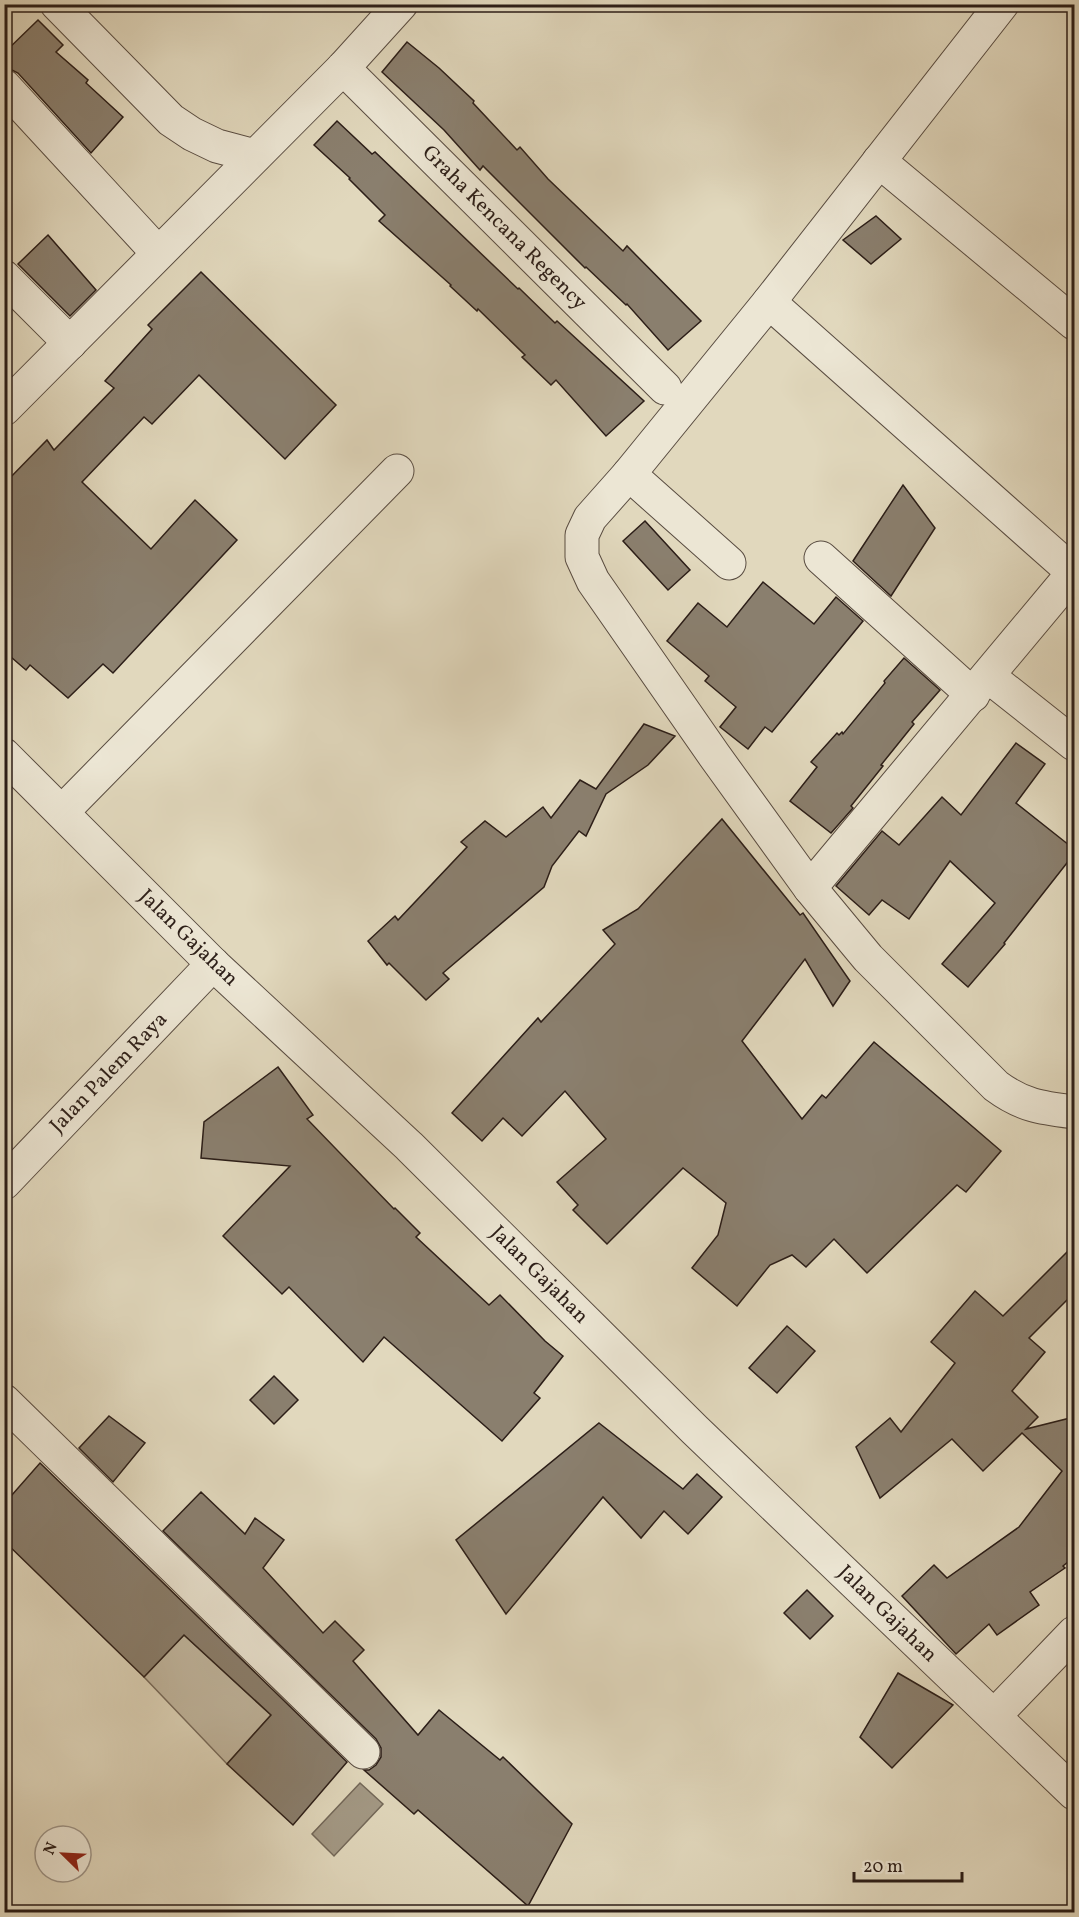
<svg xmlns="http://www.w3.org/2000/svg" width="1079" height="1917" font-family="Vollkorn,serif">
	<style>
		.green { fill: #c2b8a1; stroke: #776b5c; stroke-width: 1.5 }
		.water { fill: #a39985; stroke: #736859; stroke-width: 1.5 }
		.building { fill: #8a7f6e; stroke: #2c1e18; stroke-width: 1.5 }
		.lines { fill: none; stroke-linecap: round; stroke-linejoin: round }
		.minor-casing { stroke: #594c41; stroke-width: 35 }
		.minor { stroke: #ece6d4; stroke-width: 33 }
		.labels { text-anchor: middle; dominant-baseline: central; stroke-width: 5; stroke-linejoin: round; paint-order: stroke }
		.street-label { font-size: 21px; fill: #2c1e18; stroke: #ece6d4 }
	</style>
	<rect width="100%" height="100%" fill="#e1d8bd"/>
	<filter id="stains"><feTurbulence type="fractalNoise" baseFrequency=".00333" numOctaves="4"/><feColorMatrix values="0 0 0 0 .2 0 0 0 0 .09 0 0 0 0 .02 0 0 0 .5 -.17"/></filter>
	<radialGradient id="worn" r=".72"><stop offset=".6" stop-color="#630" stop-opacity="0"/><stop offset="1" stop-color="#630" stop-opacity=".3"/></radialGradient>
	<polygon class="green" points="184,1635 271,1715 227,1764 144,1677"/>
	<polygon class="water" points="360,1783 383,1804 334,1856 312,1834"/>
	<g class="building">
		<polygon points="38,20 63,45 56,52 88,80 86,83 123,117 91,153 18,73 4,66 4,53"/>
		<polygon points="407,42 439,68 474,101 473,103 517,150 520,147 548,179 623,251 627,246 701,321 668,350 627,304 626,305 586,267 585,268 483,166 480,170 444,130 382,72"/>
		<polygon points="337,121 372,154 375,152 518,289 519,288 555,323 557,321 644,401 606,436 556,380 551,385 522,357 525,355 478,309 477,311 450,286 451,285 379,221 385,215 349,179 350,178 314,145"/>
		<polygon points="876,216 901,239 871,264 843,240"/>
		<polygon points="48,235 96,290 70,316 18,264"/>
		<polygon points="201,272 336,405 285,459 199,375 152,424 144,417 82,482 151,549 195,500 237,540 113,673 103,664 68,698 30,665 26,670 4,651 4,484 47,440 54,450 114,388 105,381 152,329 148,325"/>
		<polygon points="903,485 935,528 891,596 853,561"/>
		<polygon points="645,521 690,570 668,590 623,541"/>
		<polygon points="763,582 814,624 836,597 863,621 772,732 765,727 748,749 720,727 736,707 705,681 709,676 667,641 698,603 727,627"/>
		<polygon points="904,658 940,690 912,722 914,724 881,765 883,766 851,806 853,808 831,833 790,801 817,767 811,762 837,733 839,735 842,732 843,734 885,683 884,681"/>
		<polygon points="644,724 675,736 648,765 606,794 586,836 579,831 552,866 544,887 443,973 449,979 426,1000 389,963 387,965 368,941 395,916 398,920 467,847 461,842 485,821 506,837 543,807 551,818 580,780 596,789"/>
		<polygon points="1016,743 1045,764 1016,803 1074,849 1074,854 1004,943 1005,944 968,987 942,964 995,903 950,861 909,919 882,900 869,915 836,886 882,831 899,845 942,797 961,815"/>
		<polygon points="722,819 800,915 803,913 850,981 833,1006 805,959 742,1041 802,1119 822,1095 826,1098 874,1042 1001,1151 966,1192 957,1185 867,1273 834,1239 806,1267 792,1255 770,1265 737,1306 692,1268 718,1235 726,1203 683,1168 607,1244 573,1210 578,1205 557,1182 606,1139 565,1091 522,1136 503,1118 482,1141 452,1113 538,1018 541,1022 615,944 603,930 638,909"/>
		<polygon points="278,1067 313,1115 307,1119 394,1209 395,1208 420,1233 416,1237 489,1305 500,1295 545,1341 563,1356 534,1393 540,1398 502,1441 384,1337 363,1362 289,1287 282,1294 223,1236 290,1166 201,1158 204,1122"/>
		<polygon points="1074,1245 1074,1293 1029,1338 1045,1352 1012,1391 1038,1417 1026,1429 1074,1417 1074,1557 1063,1566 1065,1568 1030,1592 1039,1605 997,1635 989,1624 956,1654 902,1596 934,1565 947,1578 1019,1527 1062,1471 1022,1433 983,1471 952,1439 880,1498 856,1447 890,1418 901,1432 955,1363 931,1342 975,1291 1003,1316"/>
		<polygon points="787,1326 815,1351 777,1393 749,1368"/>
		<polygon points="274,1376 298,1400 274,1424 250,1400"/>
		<polygon points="109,1416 145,1443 113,1482 79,1448"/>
		<polygon points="599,1423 683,1489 697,1474 722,1497 688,1534 664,1511 641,1538 603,1497 506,1614 456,1540"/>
		<polygon points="40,1463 347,1762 293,1825 227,1764 271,1715 184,1635 144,1677 4,1541 4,1504"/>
		<polygon points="201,1492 245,1534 255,1518 284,1540 263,1568 323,1633 335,1621 364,1650 353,1661 418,1735 439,1710 500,1760 503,1757 572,1824 528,1906 418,1810 414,1814 364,1770 369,1770 376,1765 381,1757 381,1748 376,1739 163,1531"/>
		<polygon points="807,1590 833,1616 810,1639 784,1613"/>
		<polygon points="898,1673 953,1705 892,1768 860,1737"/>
	</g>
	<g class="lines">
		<g class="minor-casing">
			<g id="minor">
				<polyline points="57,4 171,120 192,134 217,146 255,156"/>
				<path d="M1002,4L769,302L629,474L590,518L582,535V557L593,581L714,755L810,888L868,958L996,1086C1023,1106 1042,1108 1074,1112"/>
				<polyline points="343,68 665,388"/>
				<polyline points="4,86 158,253"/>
				<polyline points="879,161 1074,323"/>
				<polyline points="4,277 70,343"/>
				<polyline points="769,302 1074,573"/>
				<polyline points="4,409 343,68 401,4"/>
				<polyline points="629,474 729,563"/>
				<polyline points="821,558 973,695"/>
				<polyline points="988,676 1074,744"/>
				<polyline points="4,755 213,964 409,1146 695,1430 1074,1793"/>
				<polyline points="62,812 397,471"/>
				<polyline points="810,888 1074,572"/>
				<polyline points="4,1183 213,964"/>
				<polyline points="4,1401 363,1752"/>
				<polyline points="994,1716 1074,1633"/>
			</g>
		</g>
		<use href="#minor" class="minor"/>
	</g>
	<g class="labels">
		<g class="street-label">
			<text transform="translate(504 228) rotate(45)">Graha Kencana Regency</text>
			<text transform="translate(188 938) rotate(44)">Jalan Gajahan</text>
			<text transform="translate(109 1073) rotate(-46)">Jalan Palem Raya</text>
			<text transform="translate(539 1275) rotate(45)">Jalan Gajahan</text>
			<text transform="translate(887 1614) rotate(44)">Jalan Gajahan</text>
		</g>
	</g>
	<rect width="1079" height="1917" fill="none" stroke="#e1d8bd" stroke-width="24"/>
	<rect x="6" y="6" width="1067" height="1905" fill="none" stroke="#2c1e18" stroke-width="3"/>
	<rect x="12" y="12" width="1055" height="1893" fill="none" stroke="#2c1e18" stroke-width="1.5"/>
	<g transform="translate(63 1854) rotate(294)"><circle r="28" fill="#ece6d4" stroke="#9f9689" stroke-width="1.5"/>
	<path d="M0-4.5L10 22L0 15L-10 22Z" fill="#8f2418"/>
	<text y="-9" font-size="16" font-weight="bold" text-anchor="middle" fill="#2c1e18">N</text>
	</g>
	<path d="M854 1872v9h108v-9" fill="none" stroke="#2c1e18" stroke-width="3"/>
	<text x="863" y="1872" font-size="18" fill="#2c1e18" stroke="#ece6d4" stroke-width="4.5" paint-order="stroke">20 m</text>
	<rect width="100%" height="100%" filter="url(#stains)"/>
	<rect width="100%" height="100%" fill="url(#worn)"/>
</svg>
